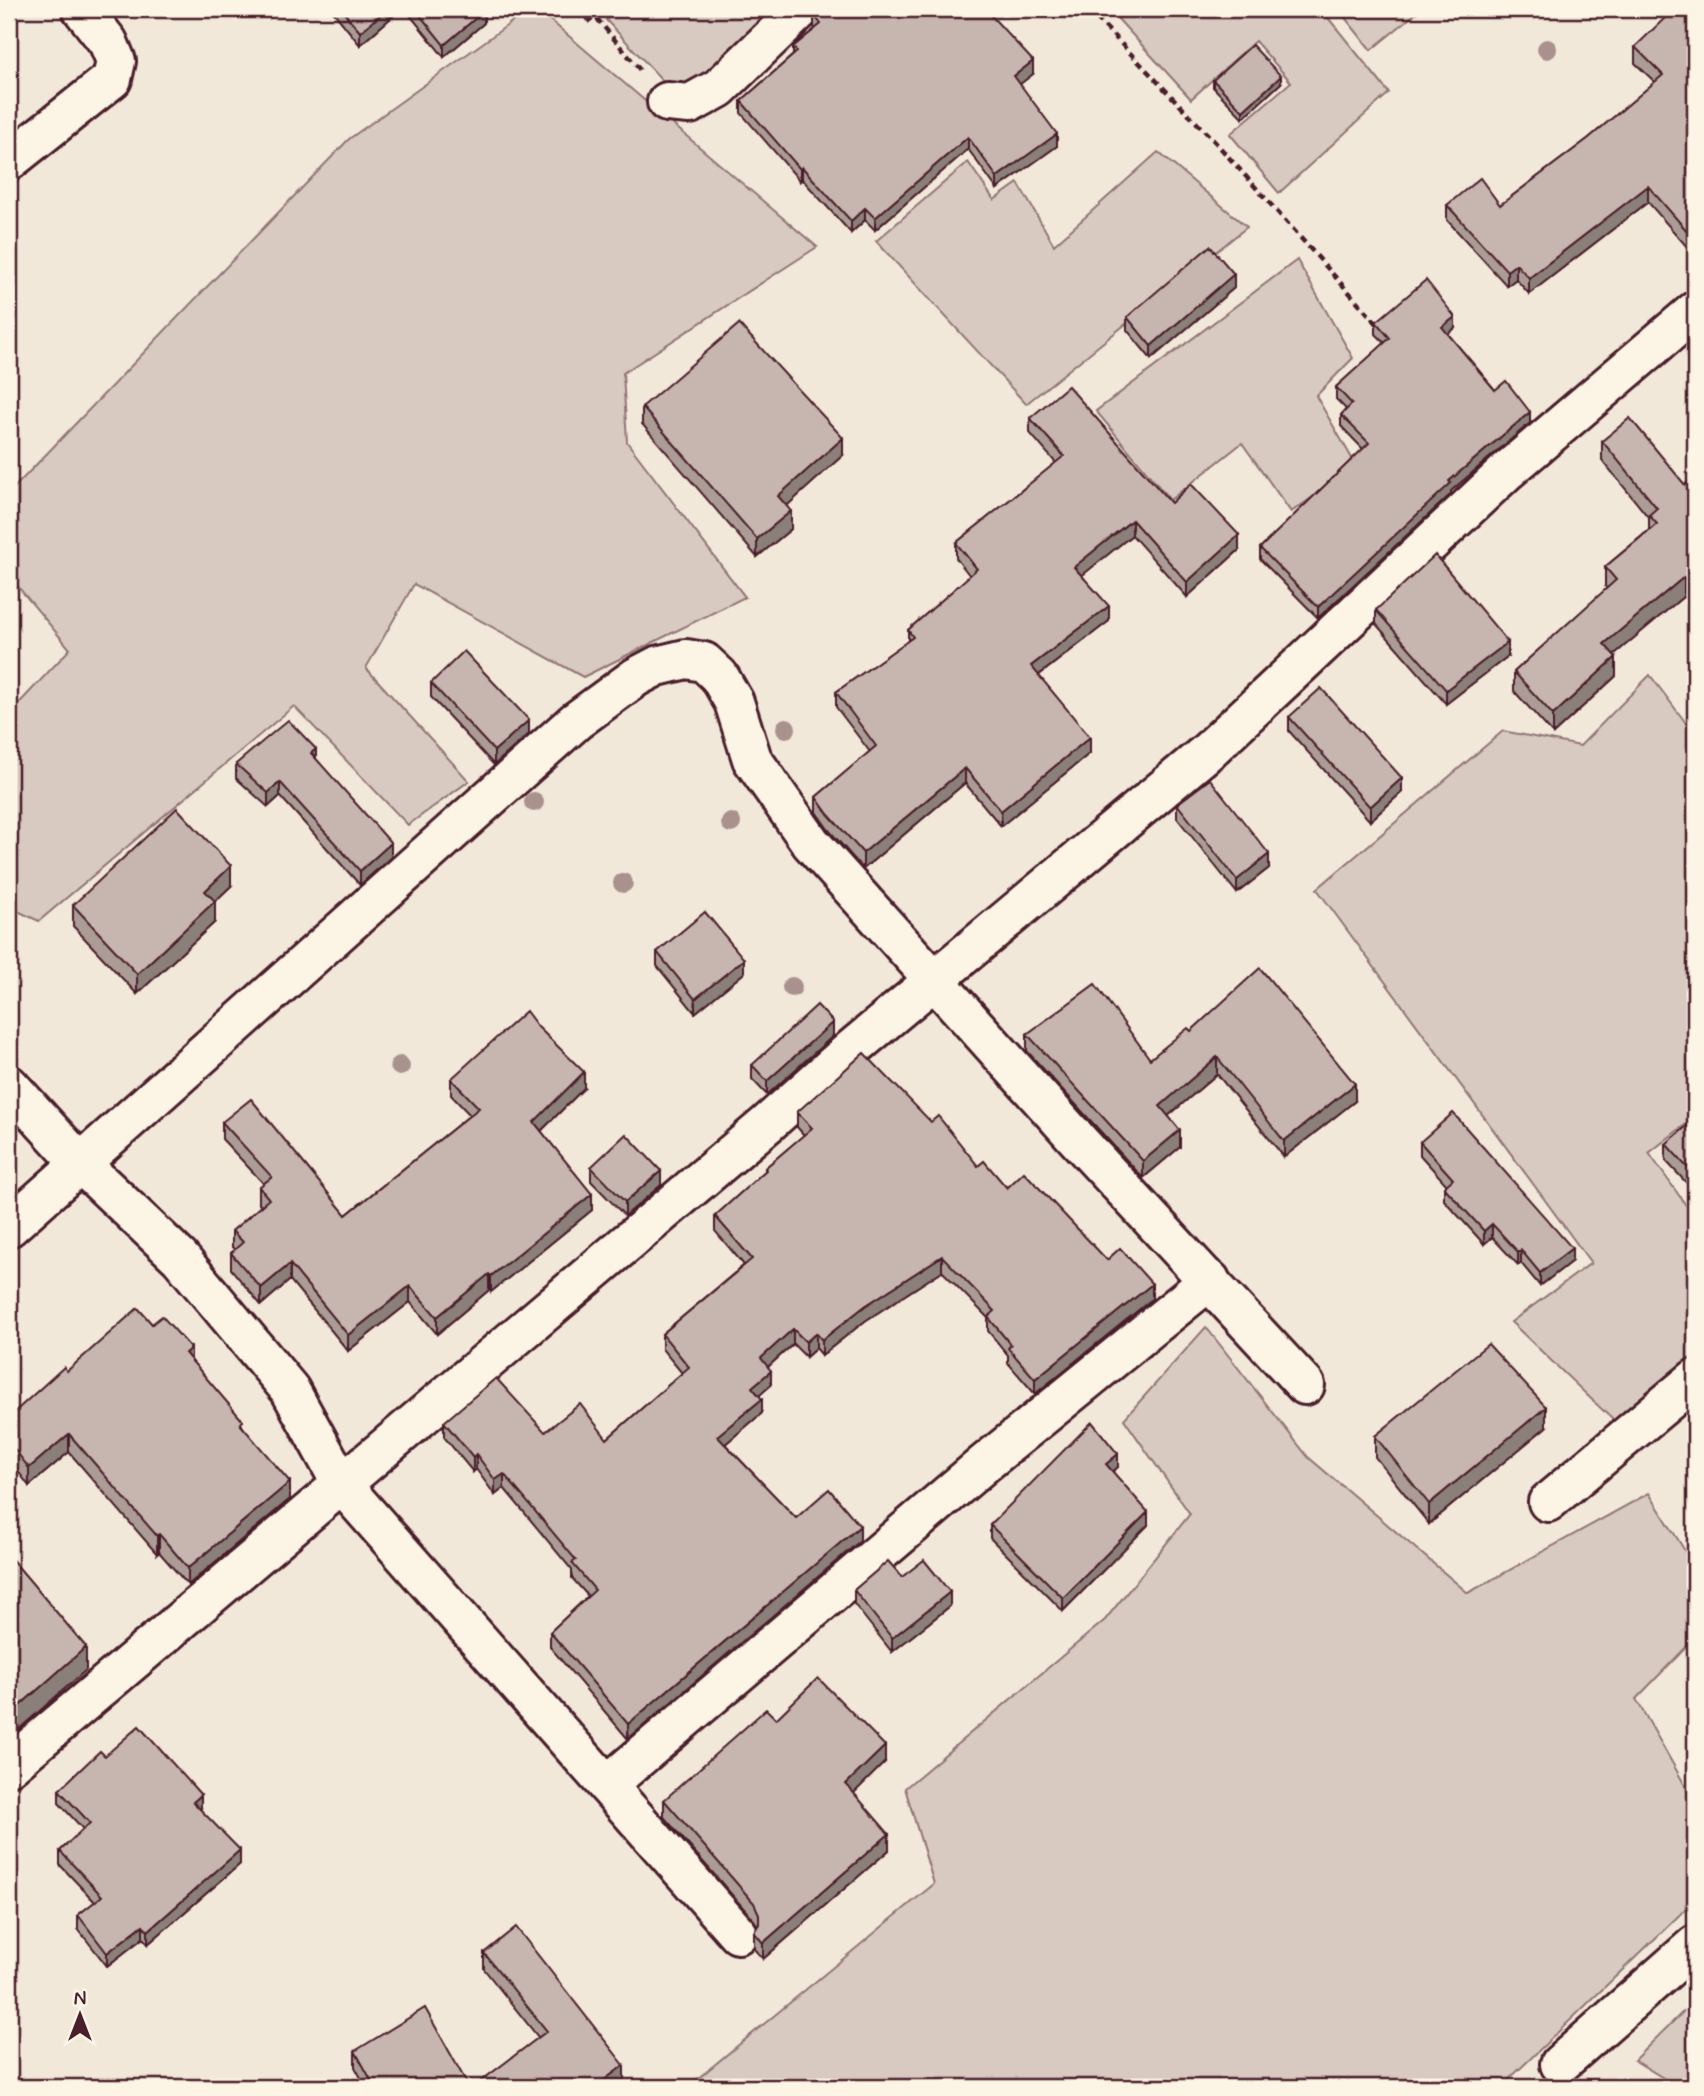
<svg xmlns="http://www.w3.org/2000/svg" width="1704" height="2096" font-family="Mynerve,sans-serif">
	<style>
		.green { fill: #d8cac0; stroke: #917476; stroke-width: 2 }
		.lines { fill: none; stroke-linecap: round; stroke-linejoin: round }
		.minor-casing { stroke: #4a1f2b; stroke-width: 44 }
		.path { stroke: #4a1f2b; stroke-width: 4.5; stroke-dasharray: 7 5; stroke-linecap: butt }
		.minor { stroke: #fcf5e5; stroke-width: 38 }
		.tree { fill: #a9918e }
		.wall { fill: #ab9d96; stroke: #4a1f2b; stroke-width: 2 }
		.shaded-wall { fill: #8b7f7a; stroke: #4a1f2b; stroke-width: 2 }
		.building { fill: #c7b6af; stroke: #4a1f2b; stroke-width: 2 }
	</style>
	<rect width="100%" height="100%" fill="#f1e8da"/>
	<filter id="ink" filterUnits="userSpaceOnUse"><feTurbulence type="fractalNoise" baseFrequency=".0143" numOctaves="2"/><feDisplacementMap in="SourceGraphic" scale="14" xChannelSelector="R" yChannelSelector="G"/><feConvolveMatrix kernelMatrix="1 2 1 2 8 2 1 2 1" color-interpolation-filters="sRGB"/></filter>
	<g filter="url(#ink)">
		<g class="green">
			<polygon points="530,9 537,9 817,247 623,373 627,442 745,597 583,677 414,584 366,668 469,781 408,825 294,706 39,921 9,907 9,714 70,649 9,576 9,493 349,139"/>
			<polygon points="617,9 779,9 785,16 677,96 606,20"/>
			<polygon points="1129,9 1321,9 1389,93 1279,193 1230,134 1291,82 1255,41 1191,99 1118,19"/>
			<polygon points="1338,9 1421,9 1371,50"/>
			<polygon points="1158,152 1247,227 1026,404 876,241 968,162 994,200 1018,183 1054,245"/>
			<polygon points="1297,260 1353,358 1316,396 1357,467 1291,512 1242,443 1170,500 1096,411"/>
			<polygon points="1650,675 1695,735 1695,1117 1649,1153 1695,1218 1695,1355 1614,1421 1511,1322 1591,1263 1317,889 1503,731 1580,746"/>
			<polygon points="1206,1327 1308,1457 1468,1593 1649,1493 1695,1567 1695,1638 1636,1699 1695,1803 1695,1900 1501,2087 693,2087 690,2085 934,1884 905,1788 1105,1620 1190,1514 1124,1419"/>
			<polygon points="1695,2000 1695,2087 1678,2087 1634,2060"/>
		</g>
		<g class="lines">
			<g class="minor-casing">
				<g id="minor">
					<polyline points="667,102 690,104 719,88 801,9"/>
					<polyline points="9,161 112,79 116,61 108,42 82,9"/>
					<polyline points="9,1085 81,1164 180,1258 290,1390 342,1485 738,1934"/>
					<polyline points="9,1227 576,721 636,677 657,666 686,659 704,662 719,676 734,702 752,759 811,843 1077,1139 1305,1385"/>
					<polyline points="1548,1502 1695,1379"/>
					<polyline points="9,1766 766,1125 854,1047 1206,753 1507,471 1695,311"/>
					<polyline points="607,1785 984,1464 1210,1280"/>
					<polyline points="1560,2064 1695,1945"/>
				</g>
			</g>
			<g class="path">
				<polyline points="589,9 640,70"/>
				<polyline points="1088,9 1217,144 1379,326"/>
			</g>
			<use href="#minor" class="minor"/>
		</g>
		<g class="tree">
			<circle cx="1547" cy="49" r="10"/>
			<circle cx="786" cy="728" r="10"/>
			<circle cx="534" cy="802" r="10"/>
			<circle cx="731" cy="823" r="10"/>
			<circle cx="623" cy="883" r="10"/>
			<circle cx="792" cy="987" r="10"/>
			<circle cx="400" cy="1066" r="10"/>
		</g>
		<g class="wall">
			<polygon points="331,9 401,9 360,45"/>
			<polygon points="405,9 482,9 484,23 444,57"/>
			<polygon points="577,9 605,9 589,22"/>
			<polygon points="1695,9 1695,256 1648,202 1529,294 1516,279 1507,286 1447,220 1447,205 1500,205 1589,138 1655,82 1635,63 1635,47 1681,15"/>
			<polygon points="814,15 1033,74 1019,84 1057,146 997,189 968,149 875,230 865,220 851,233 802,179 800,181 741,113 741,101 793,55 793,47 815,29 814,27"/>
			<polygon points="1213,80 1281,83 1243,118 1213,87"/>
			<polygon points="1234,288 1151,359 1127,330 1127,317"/>
			<polygon points="1376,322 1455,328 1448,334 1495,390 1530,423 1451,491 1451,494 1318,618 1260,559 1260,548 1363,449 1341,426 1341,415 1346,409 1336,399 1336,387 1385,343 1376,334"/>
			<polygon points="642,407 843,455 786,506 791,529 757,557 642,424"/>
			<polygon points="1030,418 1171,503 1239,550 1187,597 1132,535 1082,575 1109,621 1038,676 1090,753 1001,826 965,783 863,869 828,829 816,812 816,797 870,752 836,707 836,692 908,641 908,630 970,576 956,558 956,543 1056,463 1030,433"/>
			<polygon points="1602,441 1685,485 1695,486 1695,608 1684,596 1613,655 1616,676 1553,734 1514,691 1514,672 1607,589 1605,586 1605,567 1649,530 1649,518 1602,460"/>
			<polygon points="1376,610 1508,656 1446,704 1376,624"/>
			<polygon points="431,683 529,734 494,765 431,697"/>
			<polygon points="1289,717 1402,792 1370,821 1289,731"/>
			<polygon points="316,759 391,857 360,885 280,796 268,807 236,778 236,764"/>
			<polygon points="1177,804 1269,868 1237,893 1177,818"/>
			<polygon points="231,886 215,901 215,922 137,994 73,926 73,905"/>
			<polygon points="657,952 744,973 695,1013 657,966"/>
			<polygon points="1191,1031 1355,1101 1284,1157 1217,1074 1168,1116 1180,1147 1143,1178 1027,1051 1027,1034 1150,1059"/>
			<polygon points="833,1036 767,1095 752,1079 752,1065"/>
			<polygon points="451,1079 584,1088 541,1131 592,1210 491,1292 489,1290 437,1334 410,1302 348,1351 290,1280 261,1305 231,1269 231,1253 235,1250 232,1247 232,1231 261,1206 259,1204 259,1187 264,1184 222,1139 222,1122 346,1215 470,1115 451,1095"/>
			<polygon points="797,1112 931,1122 978,1166 1107,1260 1152,1299 1035,1394 1008,1363 1008,1355 988,1331 988,1318 942,1271 865,1321 822,1355 816,1348 806,1357 793,1344 768,1367 771,1385 759,1395 762,1413 725,1444 796,1518 860,1541 628,1739 550,1647 550,1632 588,1596 572,1578 572,1570 504,1488 495,1495 476,1469 473,1472 444,1437 444,1422 607,1439 682,1373 662,1349 662,1334 744,1265 715,1231 715,1216 765,1171 765,1168 804,1135 797,1127"/>
			<polygon points="1695,1119 1695,1192 1666,1161 1666,1144"/>
			<polygon points="1420,1142 1572,1261 1540,1286 1521,1263 1518,1265 1492,1237 1484,1244 1444,1200 1444,1187 1447,1185 1420,1155"/>
			<polygon points="591,1167 661,1185 625,1216 591,1181"/>
			<polygon points="152,1324 191,1361 243,1427 290,1499 188,1585 159,1552 157,1554 69,1452 29,1486 9,1459 9,1417"/>
			<polygon points="1546,1427 1429,1524 1375,1457 1375,1436"/>
			<polygon points="1118,1467 1112,1472 1148,1525 1063,1611 990,1538 990,1525"/>
			<polygon points="902,1577 950,1606 892,1652 854,1604 854,1590"/>
			<polygon points="776,1719 885,1762 853,1793 889,1850 763,1959 754,1949 754,1932 758,1926 754,1920 664,1817 664,1800"/>
			<polygon points="105,1756 201,1808 200,1809 240,1864 148,1944 143,1938 107,1966 78,1929 78,1915 95,1902 60,1865 60,1851 83,1829 59,1803 59,1790"/>
			<polygon points="484,1953 624,2082 538,2037 484,1969"/>
			<polygon points="355,2051 469,2087 366,2087 355,2067"/>
		</g>
		<g class="shaded-wall">
			<polygon points="387,9 401,9 360,45 360,32"/>
			<polygon points="589,9 605,9 589,22"/>
			<polygon points="484,11 484,23 444,57 444,45"/>
			<polygon points="1033,61 1033,74 1014,89 1014,76"/>
			<polygon points="1281,76 1281,83 1243,118 1243,111"/>
			<polygon points="1057,134 1057,146 997,189 997,177"/>
			<polygon points="968,137 968,149 875,230 875,218"/>
			<polygon points="802,167 802,179 800,181 800,169"/>
			<polygon points="1648,186 1648,202 1529,294 1529,278"/>
			<polygon points="865,208 865,220 851,233 851,221"/>
			<polygon points="1516,264 1516,279 1507,286 1507,271"/>
			<polygon points="1234,274 1234,288 1151,359 1151,346"/>
			<polygon points="1455,317 1455,328 1442,339 1442,327"/>
			<polygon points="1530,412 1530,423 1451,491 1451,494 1318,618 1318,607 1449,481"/>
			<polygon points="10,426 10,443 9,444 9,427"/>
			<polygon points="843,438 843,455 778,514 778,496"/>
			<polygon points="791,511 791,529 757,557 757,539"/>
			<polygon points="1132,520 1132,535 1074,582 1074,567"/>
			<polygon points="1239,535 1239,550 1187,597 1187,582"/>
			<polygon points="1684,577 1684,596 1604,663 1604,644"/>
			<polygon points="1109,606 1109,621 1031,681 1031,666"/>
			<polygon points="1508,642 1508,656 1446,704 1446,690"/>
			<polygon points="1616,657 1616,676 1553,734 1553,715"/>
			<polygon points="529,720 529,734 494,765 494,751"/>
			<polygon points="1090,737 1090,753 1001,826 1001,811"/>
			<polygon points="316,749 316,763 311,753"/>
			<polygon points="965,768 965,783 863,869 863,853"/>
			<polygon points="1402,778 1402,792 1370,821 1370,807"/>
			<polygon points="280,782 280,796 268,807 268,793"/>
			<polygon points="391,843 391,857 360,885 360,871"/>
			<polygon points="1269,854 1269,868 1237,893 1237,880"/>
			<polygon points="231,866 231,886 205,911 205,891"/>
			<polygon points="215,901 215,922 137,994 137,974"/>
			<polygon points="744,959 744,973 695,1013 695,999"/>
			<polygon points="833,1022 833,1036 767,1095 767,1081"/>
			<polygon points="1217,1057 1217,1074 1160,1123 1160,1106"/>
			<polygon points="584,1072 584,1088 534,1138 534,1122"/>
			<polygon points="1355,1084 1355,1101 1284,1157 1284,1141"/>
			<polygon points="1180,1130 1180,1147 1143,1178 1143,1161"/>
			<polygon points="661,1171 661,1185 625,1216 625,1202"/>
			<polygon points="592,1194 592,1210 491,1292 491,1276"/>
			<polygon points="1492,1224 1492,1237 1484,1244 1484,1231"/>
			<polygon points="1572,1248 1572,1261 1540,1286 1540,1273"/>
			<polygon points="1521,1250 1521,1263 1518,1265 1518,1252"/>
			<polygon points="942,1256 942,1271 865,1321 822,1355 822,1340 865,1306"/>
			<polygon points="290,1264 290,1280 261,1305 261,1288"/>
			<polygon points="489,1274 489,1290 437,1334 437,1317"/>
			<polygon points="1152,1284 1152,1299 1035,1394 1035,1379"/>
			<polygon points="410,1286 410,1302 348,1351 348,1335"/>
			<polygon points="793,1329 793,1344 761,1373 761,1358"/>
			<polygon points="816,1333 816,1348 806,1357 806,1342"/>
			<polygon points="191,1348 191,1365 185,1353"/>
			<polygon points="771,1371 771,1385 752,1402 752,1387"/>
			<polygon points="762,1399 762,1413 717,1451 717,1436"/>
			<polygon points="1546,1407 1546,1427 1429,1524 1429,1504"/>
			<polygon points="69,1434 69,1452 29,1486 29,1468"/>
			<polygon points="476,1454 476,1469 473,1472 473,1457"/>
			<polygon points="1118,1454 1118,1467 1106,1477 1106,1464"/>
			<polygon points="504,1474 504,1488 495,1495 495,1480"/>
			<polygon points="290,1482 290,1499 188,1585 188,1568"/>
			<polygon points="1148,1512 1148,1525 1063,1611 1063,1598"/>
			<polygon points="860,1526 860,1541 628,1739 628,1724"/>
			<polygon points="159,1534 159,1552 157,1554 157,1536"/>
			<polygon points="950,1592 950,1606 892,1652 892,1638"/>
			<polygon points="86,1647 86,1670 9,1738 9,1715"/>
			<polygon points="885,1746 885,1762 846,1801 846,1784"/>
			<polygon points="201,1795 201,1808 193,1815 193,1802"/>
			<polygon points="889,1834 889,1850 763,1959 763,1943"/>
			<polygon points="240,1850 240,1864 148,1944 148,1931"/>
			<polygon points="143,1925 143,1938 107,1966 107,1953"/>
			<polygon points="624,2065 624,2082 617,2087 595,2087"/>
		</g>
		<g class="building">
			<polygon points="341,9 387,9 360,32"/>
			<polygon points="415,9 482,9 484,11 444,45"/>
			<polygon points="818,9 985,9 1033,61 1014,76 1057,134 997,177 968,137 875,218 865,208 851,221 802,167 800,169 741,101 797,52 793,47 821,24 814,15"/>
			<polygon points="1674,9 1681,15 1688,9 1695,9 1695,240 1648,186 1529,278 1516,264 1507,271 1447,205 1480,178 1500,205 1589,138 1663,75 1635,47"/>
			<polygon points="1252,45 1281,76 1243,111 1213,80"/>
			<polygon points="1210,246 1234,274 1151,346 1127,317"/>
			<polygon points="1426,280 1455,317 1442,327 1495,390 1506,381 1530,412 1449,481 1451,483 1318,607 1260,548 1369,443 1341,415 1352,404 1336,387 1390,338 1376,322"/>
			<polygon points="739,324 843,438 778,496 791,511 757,539 642,407"/>
			<polygon points="1068,386 1171,503 1191,484 1239,535 1187,582 1132,520 1074,567 1109,606 1031,666 1090,737 1001,811 965,768 863,853 828,814 816,797 876,746 836,692 913,637 908,630 977,569 956,543 1064,456 1030,418"/>
			<polygon points="1630,418 1685,485 1690,480 1695,486 1695,590 1684,577 1604,644 1616,657 1553,715 1514,672 1616,580 1605,567 1657,524 1649,515 1657,508 1602,441"/>
			<polygon points="1435,555 1508,642 1446,690 1376,610"/>
			<polygon points="464,651 529,720 494,751 431,683"/>
			<polygon points="1321,688 1402,778 1370,807 1289,717"/>
			<polygon points="288,720 316,749 311,753 391,843 360,871 280,782 268,793 236,764"/>
			<polygon points="1210,779 1269,854 1237,880 1177,804"/>
			<polygon points="177,808 231,866 205,891 215,901 137,974 73,905"/>
			<polygon points="705,912 744,959 695,999 657,952"/>
			<polygon points="1260,968 1355,1084 1284,1141 1217,1057 1160,1106 1180,1130 1143,1161 1027,1034 1095,984 1150,1059 1188,1028 1191,1031"/>
			<polygon points="817,1005 833,1022 767,1081 752,1065"/>
			<polygon points="526,1011 538,1027 584,1072 534,1122 592,1194 491,1276 489,1274 437,1317 410,1286 348,1335 290,1264 261,1288 231,1253 243,1242 232,1231 269,1199 259,1187 272,1177 222,1122 251,1099 346,1215 479,1108 451,1079"/>
			<polygon points="864,1053 931,1122 938,1116 978,1166 984,1161 1007,1188 1024,1172 1107,1260 1120,1248 1152,1284 1035,1379 1008,1348 1011,1345 988,1317 995,1311 942,1256 865,1306 822,1340 816,1333 806,1342 793,1329 761,1358 771,1371 752,1387 762,1399 717,1436 796,1518 829,1489 860,1526 628,1724 550,1632 595,1590 572,1563 576,1560 504,1474 495,1480 476,1454 473,1457 444,1422 496,1378 545,1432 580,1404 607,1439 689,1367 662,1334 752,1259 715,1216 766,1170 765,1168 812,1128 797,1112"/>
			<polygon points="1453,1113 1572,1248 1540,1273 1521,1250 1518,1252 1492,1224 1484,1231 1444,1187 1453,1179 1420,1142"/>
			<polygon points="1695,1119 1695,1176 1666,1144"/>
			<polygon points="626,1134 661,1171 625,1202 591,1167"/>
			<polygon points="138,1308 152,1324 162,1316 191,1348 185,1353 243,1421 240,1424 290,1482 188,1568 159,1534 157,1536 69,1434 29,1468 9,1442 9,1417 64,1367 67,1371"/>
			<polygon points="1488,1344 1546,1407 1429,1504 1375,1436"/>
			<polygon points="1092,1422 1118,1454 1106,1464 1148,1512 1063,1598 990,1525"/>
			<polygon points="9,1556 86,1647 9,1715"/>
			<polygon points="924,1560 950,1592 892,1638 854,1590 888,1561 902,1577"/>
			<polygon points="818,1678 885,1746 846,1784 889,1834 763,1943 754,1932 759,1924 759,1914 754,1903 664,1800 766,1709 776,1719"/>
			<polygon points="139,1726 201,1795 193,1802 240,1850 148,1931 143,1925 107,1953 78,1915 102,1896 60,1851 90,1823 59,1790 100,1751 105,1756"/>
			<polygon points="516,1927 624,2065 595,2087 473,2087 547,2031 484,1953"/>
			<polygon points="425,2008 469,2087 375,2087 355,2051"/>
		</g>
	</g>
	<rect width="1704" height="2096" fill="none" stroke="#fcf5e5" stroke-width="35"/>
	<rect x="18" y="18" width="1669" height="2061" fill="none" stroke="#4a1f2b" stroke-width="2.5" filter="url(#ink)"/>
	<g transform="translate(80 2015)" stroke="#fcf5e5" stroke-width="5" paint-order="stroke">
	<path d="M0-5L12 26L0 18L-12 26Z" fill="#4a1f2b"/>
	<text y="-10" font-size="19" font-weight="bold" text-anchor="middle" fill="#4a1f2b">N</text>
	</g>
</svg>
